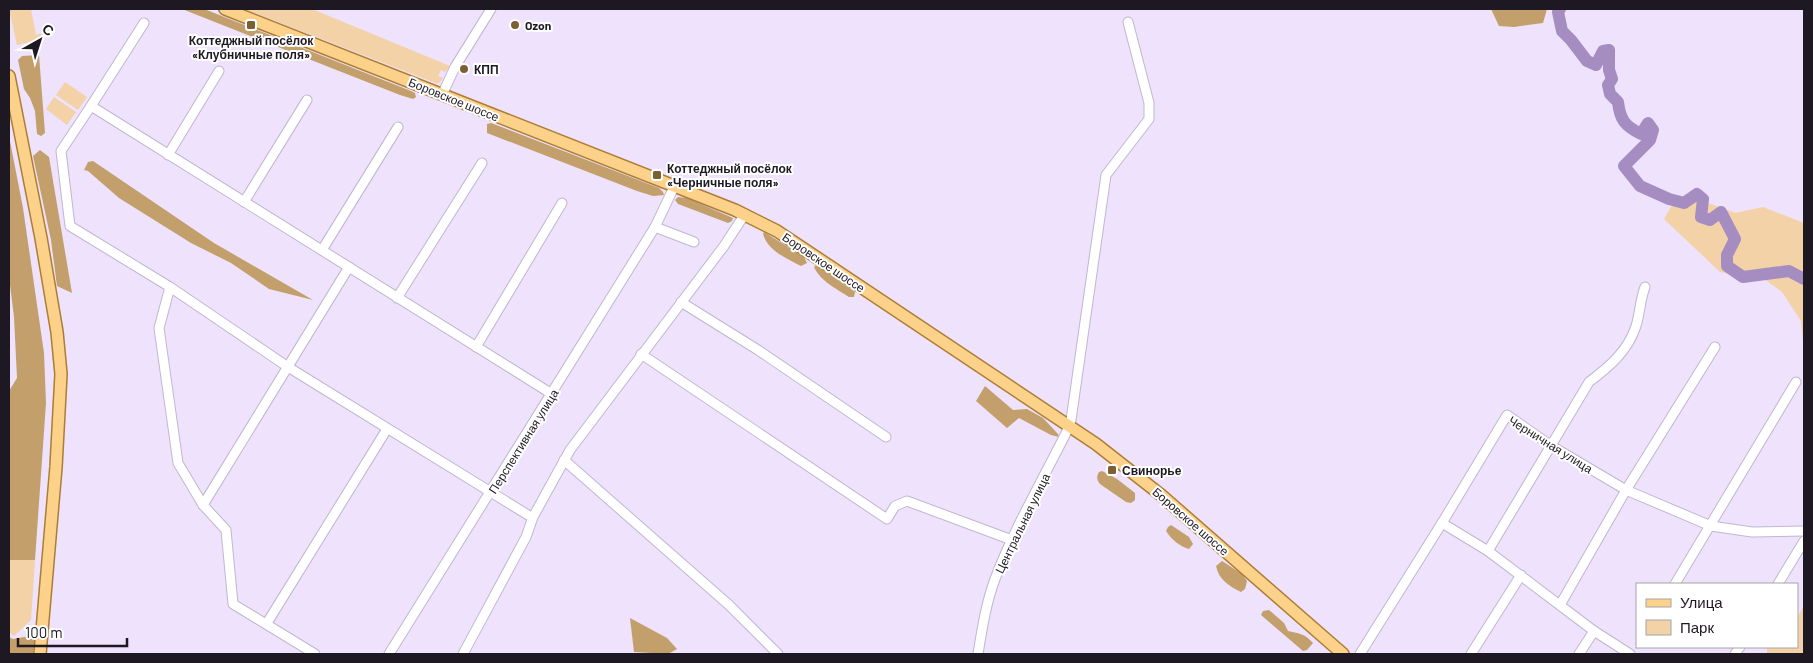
<svg xmlns="http://www.w3.org/2000/svg" width="1813" height="663" font-family="Barlow,sans-serif">
	<style>
		.green { fill: #f2d2a6 }
		.forest { fill: #c39f6c }
		.lines { fill: none; stroke-linecap: round; stroke-linejoin: round }
		.river { stroke: #a68dc1; stroke-width: 12 }
		.minor-casing { stroke: #c1b6cf; stroke-width: 11 }
		.major-casing { stroke: #ad7d33; stroke-width: 14 }
		.minor { stroke: #fff; stroke-width: 9 }
		.major { stroke: #fcd28b; stroke-width: 11 }
		.poi-dot { fill: #7c5f32; stroke: #fff; stroke-width: 2 }
		.labels { text-anchor: middle; dominant-baseline: central; stroke-width: 4; stroke-linejoin: round; paint-order: stroke }
		.poi-label { font-size: 12px; font-weight: bold; fill: #1d1821; stroke: #fff; text-anchor: start }
		.street-label { font-size: 12px; fill: #1d1821; stroke: #fff }
	</style>
	<rect width="100%" height="100%" fill="#eee2fc"/>
	<g class="green">
		<polygon points="9,9 31,9 36,35 43,33 44,39 17,45"/>
		<polygon points="244,9 312,9 450,66 445,72 441,70 438,76 443,78 438,84"/>
		<polygon points="65,82 87,97 78,110 56,95"/>
		<polygon points="54,97 76,112 67,125 46,109"/>
		<polygon points="1678,195 1711,204 1735,213 1763,207 1804,223 1804,351 1801,321 1782,292 1764,279 1720,272 1664,219"/>
		<polygon points="9,560 35,560 31,620 14,636 9,632"/>
		<polygon points="1804,605 1804,654 1767,654 1767,647 1797,647 1797,618"/>
	</g>
	<g class="forest">
		<polygon points="182,9 204,9 411,91 415,93 416,97 413,99 400,95"/>
		<polygon points="1491,9 1547,9 1543,23 1514,27 1499,26"/>
		<polygon points="39,55 45,133 41,136 37,134 35,111 30,98 24,89 18,60 22,56"/>
		<polygon points="491,123 659,188 663,192 664,195 653,196 637,191 487,133 487,124"/>
		<polygon points="9,136 23,208 44,353 46,403 35,560 9,560 9,391 17,378 14,317 9,277"/>
		<polygon points="40,150 49,157 72,293 57,286 51,240 33,156"/>
		<polygon points="93,161 214,243 313,300 269,289 231,263 191,243 119,198 88,171 84,170 88,162"/>
		<polygon points="678,197 687,198 733,218 732,221 728,223 678,204 675,200"/>
		<path d="M764,232L804,257L807,263L801,266C786,258 768,251 763,234Z"/>
		<path d="M816,265L855,292L854,297H849C837,289 820,281 814,267Z"/>
		<polygon points="985,386 1013,410 1027,409 1043,418 1058,434 1059,437 1051,435 1019,418 1007,428 976,401"/>
		<path d="M1102,471L1117,479L1135,493V500L1131,503L1126,502L1100,484C1097,480 1096,477 1099,472Z"/>
		<path d="M1171,525L1189,537L1193,544L1189,549C1179,546 1172,540 1166,531L1168,527Z"/>
		<path d="M1222,561L1242,574L1247,581L1245,589L1241,592C1229,586 1219,580 1216,566Z"/>
		<path d="M1269,610L1284,623L1288,631C1300,634 1304,633 1313,643L1307,650L1303,651L1261,615L1263,611Z"/>
		<polygon points="630,618 667,638 677,649 668,654 634,652"/>
		<polygon points="35,635 33,654 9,654 9,637 13,639"/>
	</g>
	<g class="lines">
		<path class="river" d="M1560,9L1558,12L1562,31L1571,40L1587,61L1596,65L1603,51L1609,50V70L1612,79L1608,85L1610,94L1618,102C1620,120 1625,126 1641,134L1648,123L1653,130L1650,140L1624,166L1640,186L1669,199L1684,203L1697,194L1703,199L1701,217L1710,220L1721,212L1735,239L1727,255V266L1743,277L1789,271L1804,279"/>
		<g class="minor-casing">
			<g id="minor">
				<polyline points="144,23 91,106 552,394"/>
				<polyline points="442,95 455,67 491,9"/>
				<polyline points="91,106 61,151 70,226 170,287 288,367 528,515"/>
				<polyline points="168,155 219,71"/>
				<polyline points="244,202 307,100"/>
				<polyline points="655,227 694,242"/>
				<polyline points="322,250 398,127"/>
				<polyline points="170,287 159,328 178,463 203,505 226,530 233,604 315,654"/>
				<polyline points="397,298 482,163"/>
				<polyline points="681,302 758,350 886,437"/>
				<polyline points="476,347 562,203"/>
				<polyline points="641,354 887,519 895,506 907,501 1012,540"/>
				<polyline points="564,460 729,605 778,654"/>
				<polyline points="203,505 349,267"/>
				<polyline points="1442,523 1488,551 1594,631 1630,654"/>
				<path d="M1488,551L1589,382C1609,367 1628,351 1636,326C1640,313 1640,300 1645,287"/>
				<polyline points="1675,584 1796,382"/>
				<polyline points="1778,584 1804,541"/>
				<polyline points="1560,605 1626,490 1715,347"/>
				<polyline points="267,623 387,429"/>
				<polyline points="389,654 655,227 674,187"/>
				<polyline points="463,654 526,537 533,517 570,450 724,246 745,214"/>
				<path d="M978,654C982,629 986,603 995,579C1014,529 1042,481 1066,433L1071,420L1106,175L1149,119V103L1128,22"/>
				<polyline points="1360,654 1442,523 1507,415 1550,445 1626,490 1711,526 1752,532 1804,531"/>
				<polyline points="1471,654 1521,575"/>
				<polyline points="1579,654 1594,631"/>
				<polyline points="1735,654 1740,647"/>
			</g>
		</g>
		<g class="major-casing">
			<g id="major">
				<polyline points="225,9 735,210 777,231 1096,444 1161,495 1343,654"/>
				<polyline points="9,76 41,238 57,332 61,374 56,467 40,654"/>
			</g>
		</g>
		<use href="#minor" class="minor"/>
		<use href="#major" class="major"/>
	</g>
	<g class="poi-dot">
		<rect x="246" y="20" width="10" height="10" rx="2.5"/>
		<circle cx="515" cy="25" r="5"/>
		<circle cx="464" cy="69" r="5"/>
		<rect x="652" y="170" width="10" height="10" rx="2.5"/>
		<rect x="1107" y="465" width="10" height="10" rx="2.5"/>
	</g>
	<g class="labels">
		<g class="poi-label">
			<text x="525" y="25">Ozon</text>
			<text x="251" y="40" text-anchor="middle">Коттеджный посёлок<tspan x="251" dy="14">«Клубничные поля»</tspan></text>
			<text x="474" y="69">КПП</text>
			<text x="667" y="168">Коттеджный посёлок<tspan x="667" dy="14">«Черничные поля»</tspan></text>
			<text x="1122" y="470">Свинорье</text>
		</g>
		<g class="street-label">
			<text transform="translate(454 99) rotate(22)">Боровское шоссе</text>
			<text transform="translate(824 262) rotate(34)">Боровское шоссе</text>
			<text transform="translate(523 441) rotate(-58)">Перспективная улица</text>
			<text transform="translate(1551 444) rotate(32)">Черничная улица</text>
			<text transform="translate(1191 521) rotate(41)">Боровское шоссе</text>
			<text transform="translate(1022 523) rotate(-64)">Центральная улица</text>
		</g>
	</g>
	<rect width="1813" height="663" fill="none" stroke="#1d1821" stroke-width="20"/>
	<rect x="1636" y="583" width="162" height="65" fill="#ffffff" stroke="#a5a3a6"/>
	<rect x="1646" y="599" width="25" height="8" fill="#fcd28b" stroke="#a5a3a6"/>
	<text x="1680" y="608" font-size="15" fill="#1d1821">Улица</text>
	<rect x="1646" y="620" width="25" height="15" fill="#f2d2a6" stroke="#a5a3a6"/>
	<text x="1680" y="633" font-size="15" fill="#1d1821">Парк</text>
	<g transform="translate(40 40) rotate(39)" stroke="#ffffff" stroke-width="4" paint-order="stroke">
	<path d="M0-4L9 19L0 12L-9 19Z" fill="#1d1821"/>
	<text y="-8" font-size="14" font-weight="bold" text-anchor="middle" fill="#1d1821">С</text>
	</g>
	<path d="M18 638v8h109v-8" fill="none" stroke="#1d1821" stroke-width="2.5"/>
	<text x="25" y="638" font-size="15" fill="#1d1821" stroke="#ffffff" stroke-width="4" paint-order="stroke">100 m</text>
</svg>
